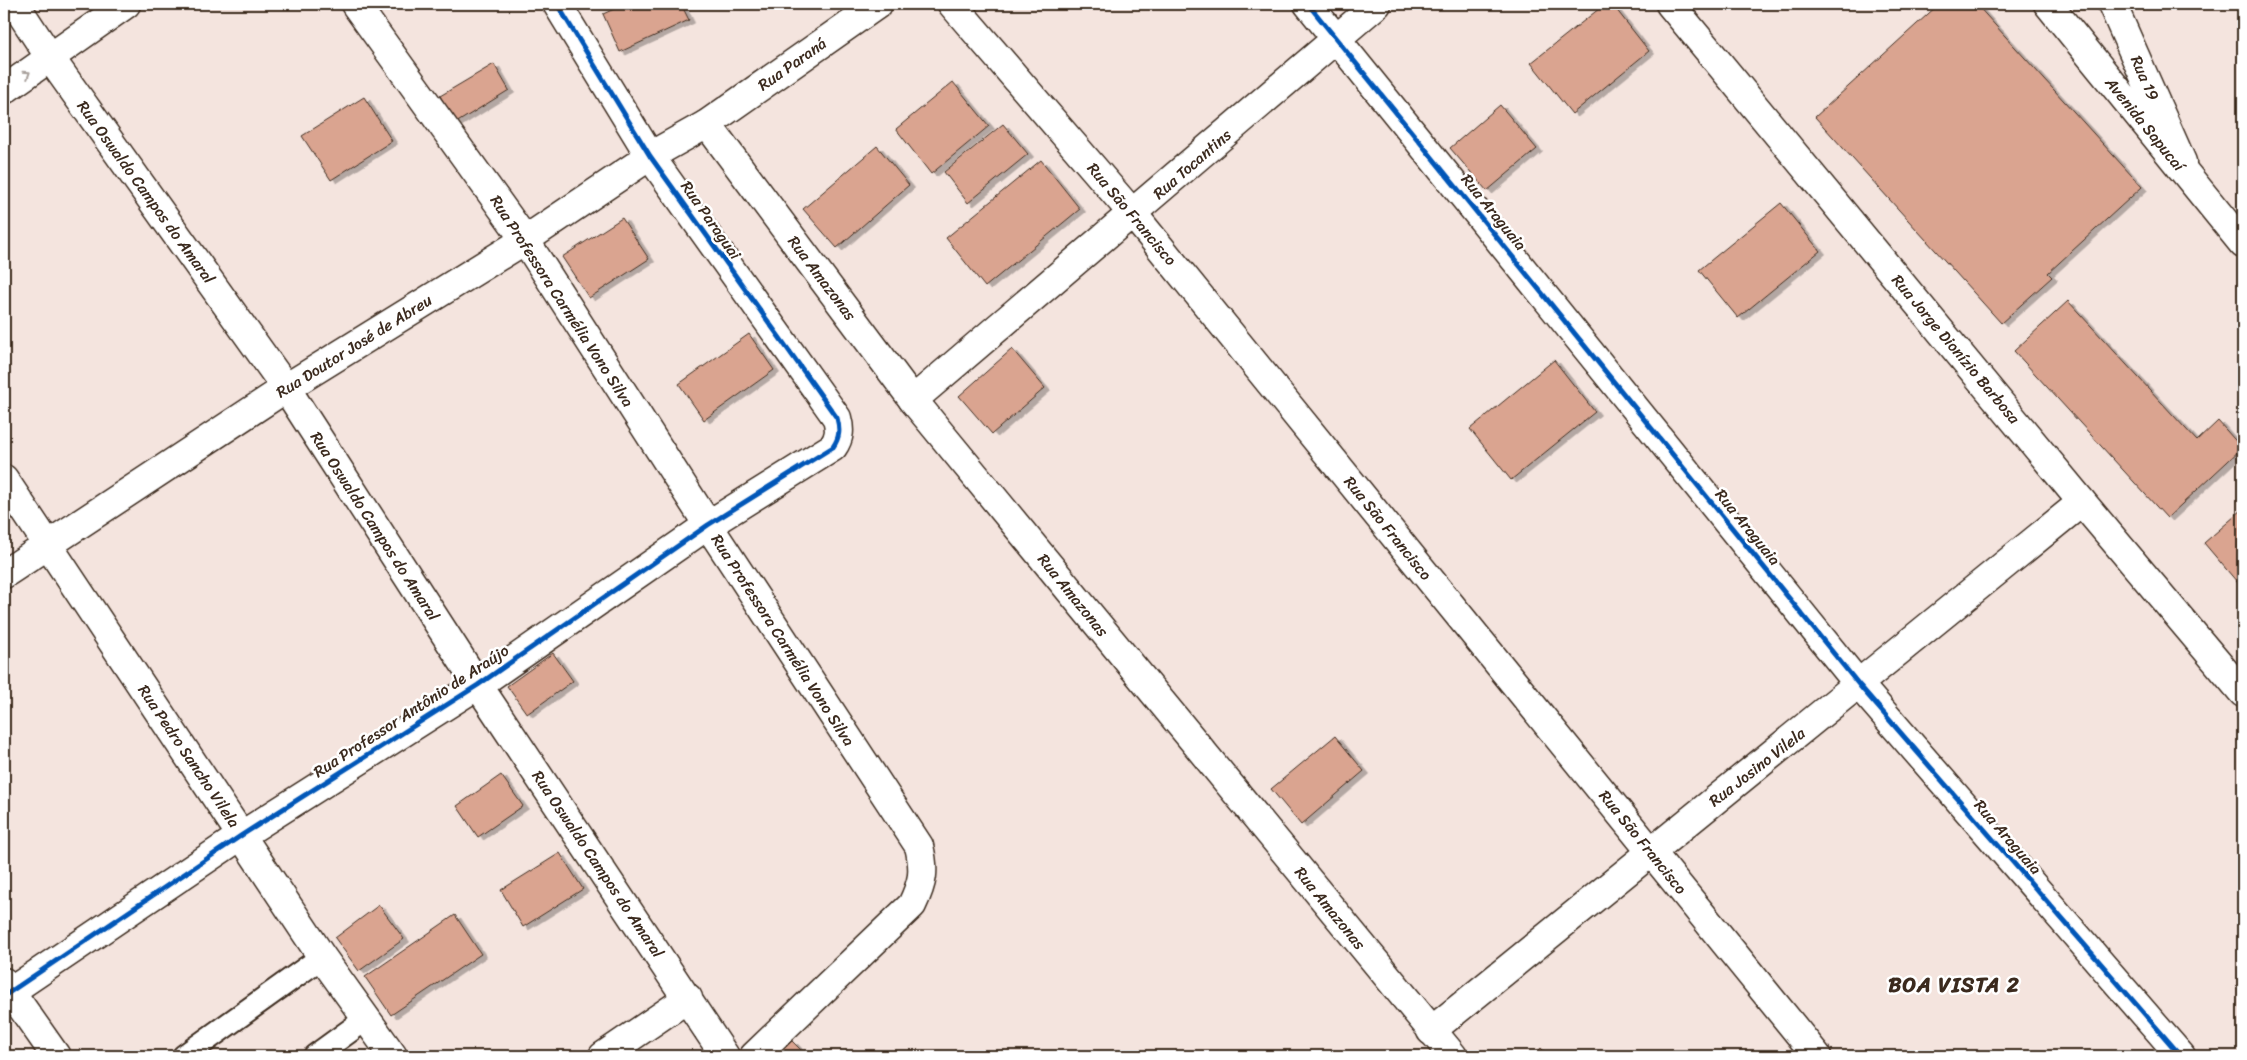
<svg xmlns="http://www.w3.org/2000/svg" width="2247" height="1060" font-family="Sriracha,sans-serif">
	<style>
		.building { fill: #daa490; stroke: #3b2a1e; filter: url(#shadow) }
		.lines { fill: none; stroke-linecap: round; stroke-linejoin: round }
		.service-casing { stroke: #3b2a1e; stroke-width: 26 }
		.minor-casing { stroke: #3b2a1e; stroke-width: 31 }
		.secondary-casing { stroke: #3b2a1e; stroke-width: 31 }
		.service { stroke: #fff; stroke-width: 22 }
		.minor { stroke: #fff; stroke-width: 28 }
		.secondary { stroke: #fff; stroke-width: 28 }
		.cycleway-casing { stroke: #fff; stroke-width: 8 }
		.cycleway { stroke: #0057b8; stroke-width: 5 }
		.oneway { stroke: #a79f9a }
		.labels { text-anchor: middle; dominant-baseline: central; stroke-width: 5; stroke-linejoin: round; paint-order: stroke }
		.street-label { font-size: 16px; fill: #3b2a1e; stroke: #fff }
		.district-label { font-size: 21px; font-weight: bold; letter-spacing: 1px; fill: #3b2a1e; stroke: #fff }
	</style>
	<defs>
		<filter id="shadow"><feDropShadow dx="5.5" dy="3" stdDeviation="0" flood-color="#0004"/></filter>
	</defs>
	<rect width="100%" height="100%" fill="#f4e4de"/>
	<filter id="ink" filterUnits="userSpaceOnUse"><feTurbulence type="fractalNoise" baseFrequency=".02" numOctaves="2"/><feDisplacementMap in="SourceGraphic" scale="10" xChannelSelector="R" yChannelSelector="G"/><feConvolveMatrix kernelMatrix="1 2 1 2 8 2 1 2 1" color-interpolation-filters="sRGB"/></filter>
	<g filter="url(#ink)">
		<g class="building">
			<polygon points="625,4 681,4 689,20 620,52 603,14"/>
			<polygon points="1605,4 1612,4 1649,51 1572,114 1531,63"/>
			<polygon points="1939,4 1976,4 2142,187 2048,273 2052,277 2001,323 1815,117"/>
			<polygon points="494,64 509,90 456,123 440,96"/>
			<polygon points="953,82 989,126 931,174 896,129"/>
			<polygon points="364,97 392,141 331,180 302,136"/>
			<polygon points="1500,105 1537,149 1487,191 1450,148"/>
			<polygon points="1003,124 1028,154 968,203 944,172"/>
			<polygon points="877,146 909,185 837,248 803,209"/>
			<polygon points="1041,160 1080,209 985,287 946,238"/>
			<polygon points="1781,203 1820,251 1738,318 1699,270"/>
			<polygon points="622,218 649,259 589,298 562,257"/>
			<polygon points="2068,301 2197,441 2218,421 2242,448 2167,518 2014,351"/>
			<polygon points="749,334 774,370 704,420 679,384"/>
			<polygon points="1012,349 1045,388 992,434 959,396"/>
			<polygon points="1554,360 1595,412 1511,480 1470,429"/>
			<polygon points="2243,509 2243,589 2204,543"/>
			<polygon points="553,653 573,681 527,714 507,686"/>
			<polygon points="1335,736 1364,771 1301,825 1271,789"/>
			<polygon points="501,775 523,806 478,837 457,806"/>
			<polygon points="560,853 583,889 523,927 501,890"/>
			<polygon points="379,905 404,939 359,971 335,938"/>
			<polygon points="455,915 481,954 391,1015 365,977"/>
			<polygon points="792,1041 807,1056 777,1056"/>
			<polygon points="1541,1048 1549,1056 1533,1056"/>
		</g>
		<g class="lines">
			<g class="service-casing">
				<g id="service">
					<polyline points="184,1056 322,957"/>
					<polyline points="315,1056 366,1019"/>
				</g>
			</g>
			<g class="minor-casing">
				<g id="minor">
					<polyline points="15,4 51,59 286,388 478,685 725,1056"/>
					<path d="M355,4L525,240L708,525L919,846C925,871 923,882 912,905L754,1056"/>
					<polyline points="952,4 1133,214 1817,1056"/>
					<polyline points="1308,4 1860,686 2181,1056"/>
					<polyline points="2112,4 2182,162"/>
					<polyline points="707,124 913,400 1453,1056"/>
					<polyline points="913,400 1377,4"/>
					<polyline points="4,479 322,957 393,1056"/>
					<polyline points="4,574 286,388 525,240 650,156 707,124 878,4"/>
					<polyline points="4,982 56,1056"/>
					<path d="M4,996L242,835L478,685L708,525L833,447C840,437 840,429 837,418L650,156L557,4"/>
					<path d="M1431,1031C1647,853 1866,680 2082,502"/>
					<polyline points="603,1056 688,998"/>
				</g>
			</g>
			<g class="secondary-casing">
				<g id="secondary">
					<polyline points="1670,4 2082,502 2243,693"/>
					<polyline points="2048,4 2243,244"/>
					<polyline points="4,90 126,4"/>
				</g>
			</g>
			<use href="#service" class="service"/>
			<use href="#minor" class="minor"/>
			<use href="#secondary" class="secondary"/>
			<g class="cycleway-casing">
				<g id="cycleway">
					<polyline points="1308,4 1860,686 2181,1056"/>
					<path d="M4,996L242,835L478,685L708,525L833,447C840,437 840,429 837,418L650,156L557,4"/>
				</g>
			</g>
			<use href="#cycleway" class="cycleway"/>
		</g>
		<defs><path id="oneway-chevron" d="M-2-3.5L2.5 0L-2 3.5" fill="none" stroke-width="1.6" stroke-linecap="round" stroke-linejoin="round" transform="scale(1.25)"/></defs>
		<use class="oneway" href="#oneway-chevron" transform="translate(27 74) rotate(-33)"/>
	</g>
	<g class="labels">
		<g class="street-label">
			<text transform="translate(792 64) rotate(-35)">Rua Paraná</text>
			<text transform="translate(2145 78) rotate(66)">Rua 19</text>
			<text transform="translate(2145 124) rotate(51)">Avenida Sapucaí</text>
			<text transform="translate(1192 164) rotate(-41)">Rua Tocantins</text>
			<text transform="translate(146 192) rotate(54)">Rua Oswaldo Campos do Amaral</text>
			<text transform="translate(1494 212) rotate(51)">Rua Araguaia</text>
			<text transform="translate(1132 214) rotate(50)">Rua São Francisco</text>
			<text transform="translate(711 220) rotate(55)">Rua Paraguai</text>
			<text transform="translate(822 278) rotate(53)">Rua Amazonas</text>
			<text transform="translate(562 301) rotate(57)">Rua Professora Carmélia Vono Silva</text>
			<text transform="translate(354 346) rotate(-32)">Rua Doutor José de Abreu</text>
			<text transform="translate(1956 349) rotate(50)">Rua Jorge Dionízio Barbosa</text>
			<text transform="translate(375 526) rotate(57)">Rua Oswaldo Campos do Amaral</text>
			<text transform="translate(1748 527) rotate(51)">Rua Araguaia</text>
			<text transform="translate(1388 528) rotate(51)">Rua São Francisco</text>
			<text transform="translate(1073 595) rotate(51)">Rua Amazonas</text>
			<text transform="translate(783 640) rotate(57)">Rua Professora Carmélia Vono Silva</text>
			<text transform="translate(411 711) rotate(-33)">Rua Professor Antônio de Araújo</text>
			<text transform="translate(189 756) rotate(56)">Rua Pedro Sancho Vilela</text>
			<text transform="translate(1757 767) rotate(-38)">Rua Josino Vilela</text>
			<text transform="translate(2008 837) rotate(49)">Rua Araguaia</text>
			<text transform="translate(1643 842) rotate(51)">Rua São Francisco</text>
			<text transform="translate(598 864) rotate(56)">Rua Oswaldo Campos do Amaral</text>
			<text transform="translate(1330 908) rotate(51)">Rua Amazonas</text>
		</g>
		<g class="district-label">
			<text x="1954" y="985">BOA VISTA 2</text>
		</g>
	</g>
	<rect width="2247" height="1060" fill="none" stroke="#fff" stroke-width="20"/>
	<rect x="10" y="10" width="2227" height="1040" fill="none" stroke="#3b2a1e" stroke-width="2" filter="url(#ink)"/>
</svg>
